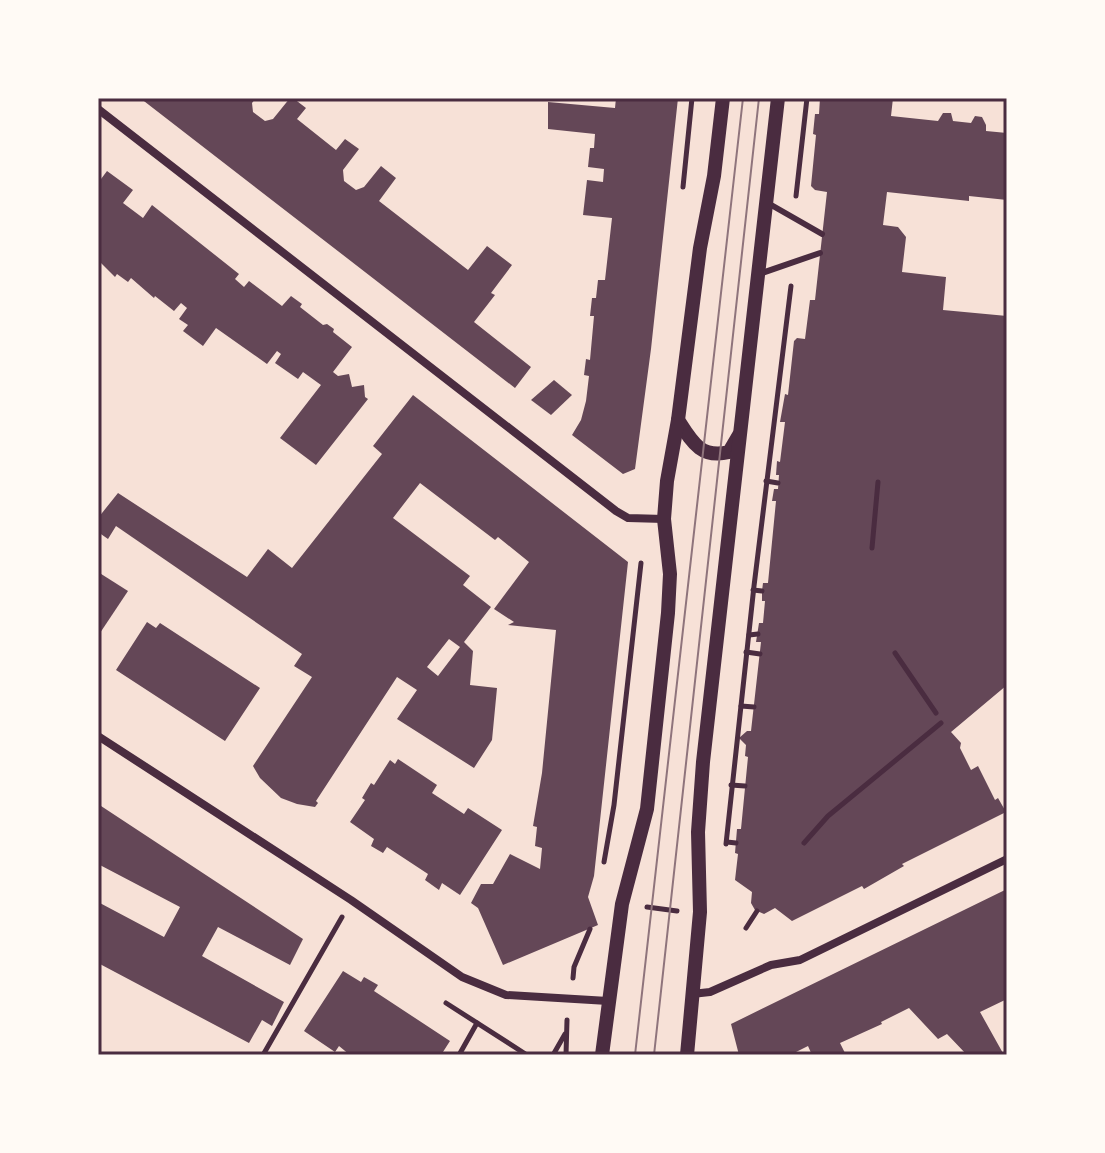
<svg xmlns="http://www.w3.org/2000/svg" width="1105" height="1153" font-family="Barlow,sans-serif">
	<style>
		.building { fill: #644757; fill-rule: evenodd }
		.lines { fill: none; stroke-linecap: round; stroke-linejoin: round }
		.path { stroke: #4a2c40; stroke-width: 5 }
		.service { stroke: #4a2c40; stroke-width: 6 }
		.minor { stroke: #4a2c40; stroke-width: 8 }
		.tertiary { stroke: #4a2c40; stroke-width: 14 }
		.tram { stroke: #8f747c; stroke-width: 2 }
		.neatline { fill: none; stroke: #4a2c40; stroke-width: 3 }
	</style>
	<rect width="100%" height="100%" fill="#f7e1d7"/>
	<g class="building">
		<polygon points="140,98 256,98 252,103 253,112 265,121 273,119 290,98 293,98 306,108 297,119 336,150 345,139 359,149 343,170 344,181 356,190 364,187 381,166 396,178 379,201 468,270 487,246 512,265 491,293 495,295 474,322 531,367 515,388"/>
		<polygon points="616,98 678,98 651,349 635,469 623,474 572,435 581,420 586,401 589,376 584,375 586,359 590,360 594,316 590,316 592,298 596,298 598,280 605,280 612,218 583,215 587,180 603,182 604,169 588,167 590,148 594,148 595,134 548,129 548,102 615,108"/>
		<polygon points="820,98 893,98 891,116 938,121 943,113 951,113 953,121 971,123 975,116 982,117 986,125 986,131 1007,133 1007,200 969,196 969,201 887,192 883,225 898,227 906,237 902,272 946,277 943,310 1007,316 1007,685 951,732 961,743 960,748 971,770 978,766 995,800 998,798 1006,812 902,864 904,866 864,889 862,886 792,921 775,908 764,914 755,910 751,903 752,892 735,880 738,854 735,853 737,829 741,829 748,757 745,756 746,745 739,738 747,731 751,731 761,642 756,642 759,623 763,623 765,601 762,601 762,591 763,583 768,583 776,501 772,501 774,489 778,489 779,475 776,475 777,461 780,462 785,422 780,422 785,394 788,395 794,341 797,338 805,339 810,300 815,300 827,192 815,190 811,186 816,135 813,134 815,114 819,114"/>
		<polygon points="107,171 133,190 123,203 143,218 152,205 239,274 235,279 244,287 249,281 282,306 291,296 302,304 300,307 323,325 327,324 334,329 333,332 352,347 333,372 338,376 349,374 352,387 364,385 365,397 368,399 316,465 280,438 321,385 303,372 298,379 275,363 281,354 277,351 267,364 216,328 203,346 183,331 188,325 179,319 187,308 181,303 174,311 155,296 154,298 131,278 128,282 117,274 115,277 98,260 98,183"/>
		<polygon points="554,380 572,395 551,415 531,400"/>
		<path d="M413,395L628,562L594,876L588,897L598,925L503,965L478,908L471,903L481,884H493L510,854L540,869L542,848L535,846L537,827L533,826L542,773L556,630L508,625L514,622L494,609L529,562L498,537L495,540L420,483L393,518L470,576L463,585L491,607L464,642L473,651L470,685L497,688L492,740L474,768L397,719L417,690L397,677L316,801L318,803L315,807L297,804L281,798L260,778L253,766L312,677L294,666L302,654L116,526L108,539L98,532V518L118,493L247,577L268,549L292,568L382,454L373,446ZM449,639L460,647L438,676L427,667Z"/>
		<polygon points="98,572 128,591 98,636"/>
		<polygon points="147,622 156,628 160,623 260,688 225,741 116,670"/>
		<polygon points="398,759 437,785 432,793 464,814 468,808 502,830 460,895 442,883 439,890 425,880 428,874 387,847 383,853 371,846 374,839 350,822 365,800 362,798 371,783 374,785 390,760 395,764"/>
		<polygon points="98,804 303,939 290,965 218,927 202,956 284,1002 272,1026 262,1020 249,1043 98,963 98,902 164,937 180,907 98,864"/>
		<polygon points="1007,889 1007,999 980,1012 1004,1055 967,1055 947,1034 938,1039 909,1008 881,1022 882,1024 840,1043 846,1055 812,1055 808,1046 790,1055 739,1055 731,1024"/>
		<polygon points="343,971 361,982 364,977 378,985 374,991 450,1041 441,1055 350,1055 339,1046 335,1052 304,1031"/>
	</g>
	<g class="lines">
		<g class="path">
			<polyline points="683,187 692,98"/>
			<polyline points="796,196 807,98"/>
			<polyline points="766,481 778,483"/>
			<polyline points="872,548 878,482"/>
			<polyline points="753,590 762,591"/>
			<polyline points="749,635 758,634"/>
			<polyline points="746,652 760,654"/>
			<polyline points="895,653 936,713"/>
			<polyline points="741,706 754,707"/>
			<polyline points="731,785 745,786"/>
			<polyline points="727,842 736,843"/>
			<polyline points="804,843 828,816 941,723"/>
			<polyline points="726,844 754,586 791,286"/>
			<polyline points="604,862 614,805 641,563"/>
			<polyline points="647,907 677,911"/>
			<polyline points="746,928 757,911"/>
			<polyline points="573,978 574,967 590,929"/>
			<polyline points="446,1003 527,1055"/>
			<polyline points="263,1055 342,917"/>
			<polyline points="459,1055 477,1023"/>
			<polyline points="553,1055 565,1034"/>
			<polyline points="566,1055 567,1020"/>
		</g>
		<g class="service">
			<polyline points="766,202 822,234"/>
			<polyline points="759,274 820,253"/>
		</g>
		<g class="minor">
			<polyline points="98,109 616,511 628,518 664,519"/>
			<polyline points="98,736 351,900 462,977 506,995 608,1001"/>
			<polyline points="692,994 710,992 771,965 800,960 1007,859"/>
		</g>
		<g class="tertiary">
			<path d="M678,420C692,442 701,459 729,452L739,435"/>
			<polyline points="602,1055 622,904 647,809 668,613 670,574 664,519 667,481 678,420 700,248 714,176 723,98"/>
			<polyline points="687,1055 700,912 698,832 703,762 778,98"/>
		</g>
		<g class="tram">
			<polyline points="635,1055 743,98"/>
			<polyline points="654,1055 759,98"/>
		</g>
	</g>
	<rect width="1105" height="1153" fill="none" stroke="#fffaf5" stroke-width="200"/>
	<rect x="100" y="100" width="905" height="953" class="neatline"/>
</svg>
